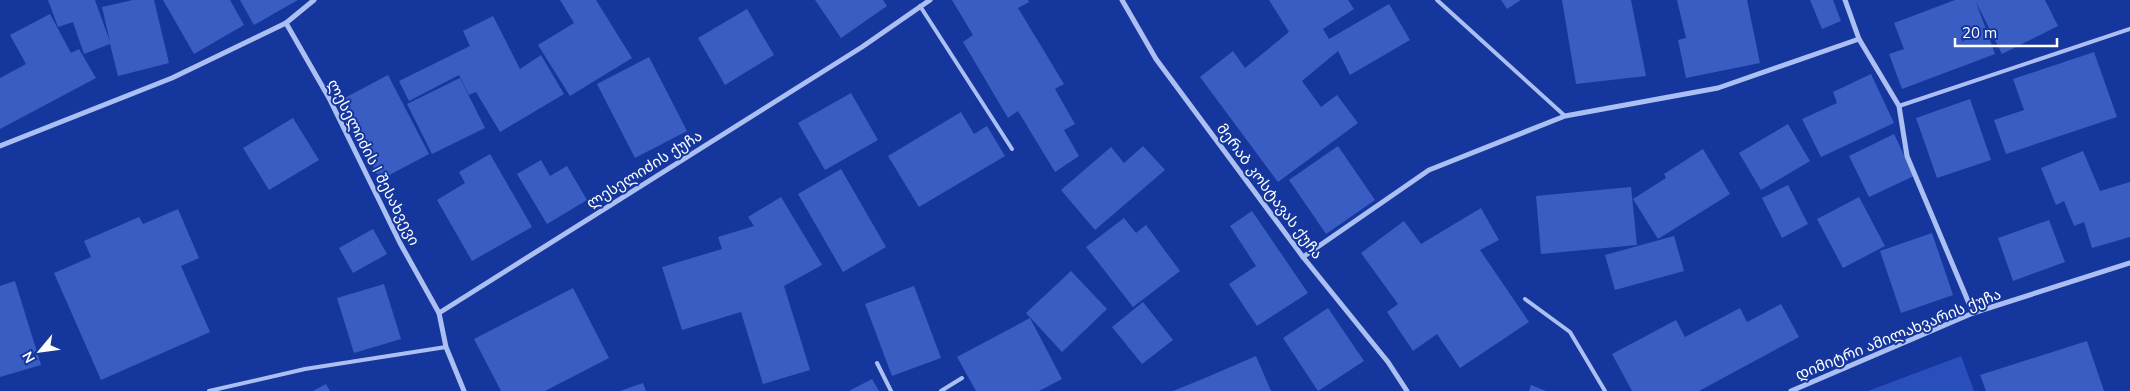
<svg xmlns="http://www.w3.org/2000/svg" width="2130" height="391" font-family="Mulish,'Noto Sans Georgian',sans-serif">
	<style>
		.green { fill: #284fbb }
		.building { fill: #395dc2 }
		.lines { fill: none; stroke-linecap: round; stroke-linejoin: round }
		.service { stroke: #abbff3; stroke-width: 4 }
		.minor { stroke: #abbff3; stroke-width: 5 }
		.labels { text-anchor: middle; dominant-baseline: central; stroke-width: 4; stroke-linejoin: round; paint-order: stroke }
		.street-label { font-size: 15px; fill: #fff; stroke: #15379d }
	</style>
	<rect width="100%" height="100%" fill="#15379d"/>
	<polygon class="green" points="1961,356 1974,391 1868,391"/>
	<g class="building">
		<polygon points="48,0 95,0 110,42 102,7 133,0 154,0 169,63 118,76 110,44 84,54 73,22 58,27"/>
		<polygon points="163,0 230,0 244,25 194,54"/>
		<polygon points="240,0 298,0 254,25"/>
		<polygon points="560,0 596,0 632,58 570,96 538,45 574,23"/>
		<polygon points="815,0 883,0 887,6 841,38"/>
		<polygon points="952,0 1028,0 1029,2 1018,8 1064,84 1055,89 1075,124 1064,130 1079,156 1055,172 1018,111 1008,118 963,42 973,35"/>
		<polygon points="1269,0 1348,0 1354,9 1323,29 1329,39 1389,4 1410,40 1350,75 1338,51 1302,81 1321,107 1337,95 1358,123 1278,182 1200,77 1233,51 1245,68 1289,32"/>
		<polygon points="1501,0 1521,0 1507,9"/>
		<polygon points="1562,0 1631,0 1646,76 1576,84"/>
		<polygon points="1677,0 1747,0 1760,63 1686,78 1678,40 1686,38"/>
		<polygon points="1810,0 1833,0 1841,21 1822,29"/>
		<polygon points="1955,0 2045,0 2058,26 2002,54 1976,2 1995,54 1902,89 1889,54 1904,49 1894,23"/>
		<polygon points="747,9 774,55 725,85 698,38"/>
		<polygon points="50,14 71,53 79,49 96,78 0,129 0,78 26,64 10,35"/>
		<polygon points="493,16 520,69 541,55 564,94 500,132 476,92 469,95 459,75 409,101 399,81 470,46 463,31"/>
		<polygon points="2094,52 2117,117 2006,154 1994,120 2024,110 2013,79"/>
		<polygon points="649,57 687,131 635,158 597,84"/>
		<polygon points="1871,74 1894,123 1821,157 1802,119 1837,103 1833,92"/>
		<polygon points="388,75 429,154 380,180 339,101"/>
		<polygon points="460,78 485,128 432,154 407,104"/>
		<polygon points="851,93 878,140 825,170 798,123"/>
		<polygon points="1970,99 1991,160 1937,178 1916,118"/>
		<polygon points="961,112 974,134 987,126 1005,156 919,207 888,156"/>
		<polygon points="293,118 319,160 269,190 243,148"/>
		<polygon points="1788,124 1810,161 1761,190 1739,153"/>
		<polygon points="1894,134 1914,176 1869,197 1849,156"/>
		<polygon points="1143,146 1165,170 1095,230 1061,190 1111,147 1124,163"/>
		<polygon points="1338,146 1375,200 1326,234 1289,180"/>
		<polygon points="1703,149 1730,194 1658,239 1633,199 1666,178 1664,174"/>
		<polygon points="2083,151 2100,191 2130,182 2130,237 2092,248 2084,222 2074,226 2064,201 2056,205 2041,168"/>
		<polygon points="490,154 532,227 472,261 437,200 465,183 459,172"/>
		<polygon points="541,160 550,176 567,166 587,200 547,224 517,174"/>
		<polygon points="841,169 886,247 843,272 798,194"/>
		<polygon points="1788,185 1808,224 1782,238 1762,198"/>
		<polygon points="1631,187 1637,245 1541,254 1536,196"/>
		<polygon points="781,197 822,265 784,286 810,370 763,384 741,312 682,330 662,267 722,249 718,237 754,226 748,217"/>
		<polygon points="1859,197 1885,246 1843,268 1817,219"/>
		<polygon points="1481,208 1499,240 1480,250 1529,322 1460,368 1437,334 1413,351 1387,312 1398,304 1361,253 1404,221 1421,244"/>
		<polygon points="178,209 199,258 181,266 210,332 101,380 54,273 91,257 84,241 139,217 143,224"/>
		<polygon points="1252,211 1308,293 1257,326 1229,284 1256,266 1230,226"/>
		<polygon points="1124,218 1136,233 1146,225 1180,271 1133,307 1086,247"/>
		<polygon points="2049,220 2065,262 2013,281 1998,238"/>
		<polygon points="373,229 387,254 353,273 339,248"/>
		<polygon points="1932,233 1953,295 1901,313 1880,251"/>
		<polygon points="1674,236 1684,271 1615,290 1605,255"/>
		<polygon points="1071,271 1107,309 1062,352 1026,313"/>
		<polygon points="15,281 41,365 0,377 0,286"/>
		<polygon points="384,284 401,339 354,353 337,298"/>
		<polygon points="914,286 941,358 892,376 865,304"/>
		<polygon points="573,288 609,358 545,391 501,391 474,339"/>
		<polygon points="1143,302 1173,340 1142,364 1112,327"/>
		<polygon points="1781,304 1799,337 1699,391 1632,391 1612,354 1676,320 1685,337 1740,308 1747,322"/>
		<polygon points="1328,308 1364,361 1318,391 1283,338"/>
		<polygon points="1030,318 1062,379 1039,391 976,391 957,357"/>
		<polygon points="2087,341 2104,391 1986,391 1980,375"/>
		<polygon points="1256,356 1271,391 1173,391 1205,378"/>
		<polygon points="872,379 879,391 849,391"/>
		<polygon points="643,383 646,391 620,391"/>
		<polygon points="326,384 330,391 313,391"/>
		<polygon points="1531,385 1546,391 1529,391"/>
	</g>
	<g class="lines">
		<g class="service">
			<polyline points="1437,0 1565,116"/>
			<polyline points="920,6 1012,149"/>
			<polyline points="1899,106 2130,29"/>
			<polyline points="1525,299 1570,332 1605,391"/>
			<polyline points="877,363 891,391"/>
			<polyline points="209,391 305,369 446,347"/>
			<polyline points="941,391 962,378"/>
		</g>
		<g class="minor">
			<polyline points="1122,0 1156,59 1303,257 1388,362 1407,391"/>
			<polyline points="1845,0 1859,39 1899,106 1907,156 1973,313"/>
			<polyline points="286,23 329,98 400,243 439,313 446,347 464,391"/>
			<polyline points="0,146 172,78 286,23 314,0"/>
			<polyline points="1303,257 1429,170 1565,116 1718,88 1859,39"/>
			<polyline points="439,313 862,47 930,0"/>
			<polyline points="1791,391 1973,313 2130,263"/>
		</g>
	</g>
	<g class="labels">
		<g class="street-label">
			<text transform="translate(374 162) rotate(63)">ლესელიძის I შესახვევი</text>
			<text transform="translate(644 169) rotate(-32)">ლესელიძის ქუჩა</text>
			<text transform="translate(1270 191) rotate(53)">მერაბ კოსტავას ქუჩა</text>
			<text transform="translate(1898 334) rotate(-22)">დიმიტრი ამილახვარის ქუჩა</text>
		</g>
	</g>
	<g transform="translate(40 351) rotate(241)" stroke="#15379d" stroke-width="4" paint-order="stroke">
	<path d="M0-4L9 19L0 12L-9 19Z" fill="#ffffff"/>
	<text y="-8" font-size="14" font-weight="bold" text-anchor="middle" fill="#ffffff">N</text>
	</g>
	<path d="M1955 38v8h102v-8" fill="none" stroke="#ffffff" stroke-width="2.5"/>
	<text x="1962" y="38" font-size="15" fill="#ffffff" stroke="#15379d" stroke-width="4" paint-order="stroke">20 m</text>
</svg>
